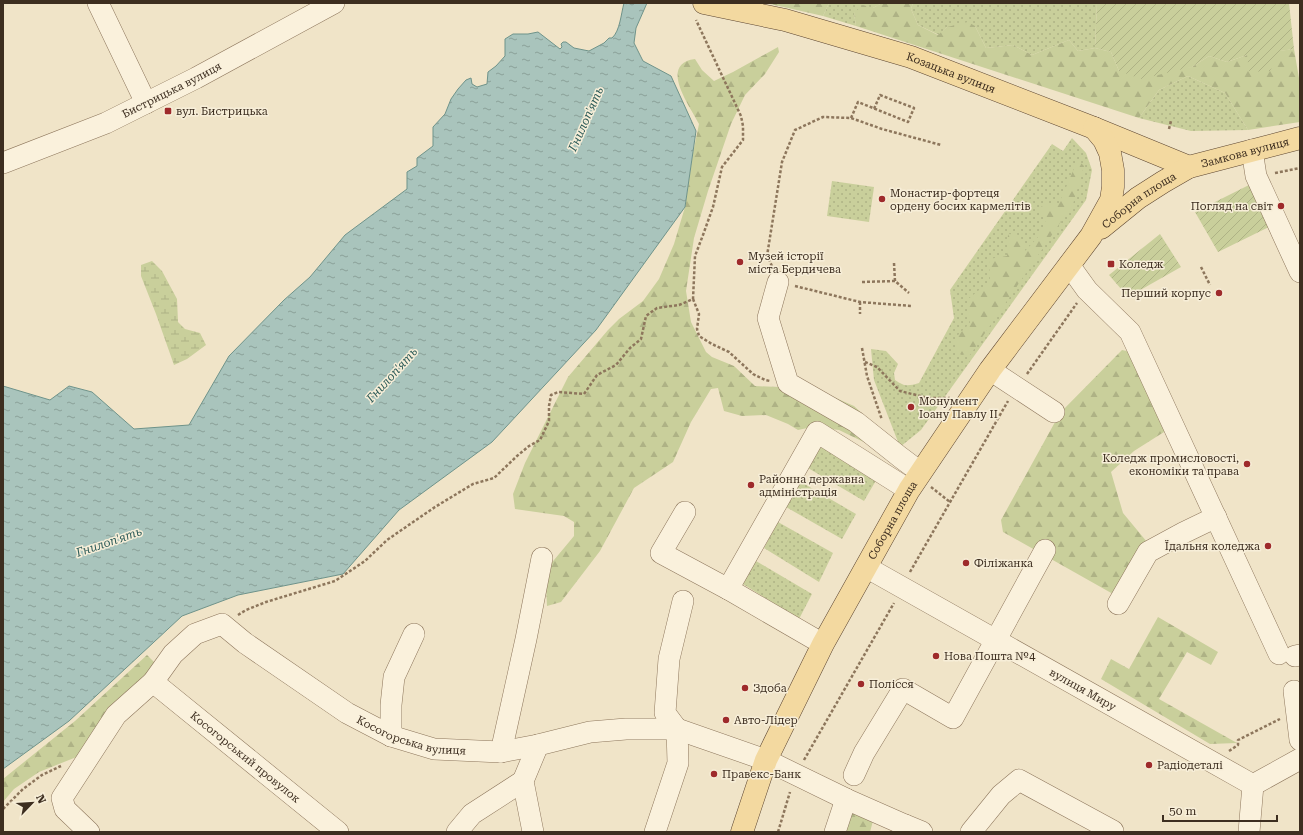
<svg xmlns="http://www.w3.org/2000/svg" width="1303" height="835" font-family="'Roboto Serif',serif">
	<style>
		.grass { fill: url(#grass-dots) }
		.forest { fill: url(#forest-firs) }
		.wetland { fill: url(#wetland-marsh) }
		.garden { fill: url(#garden-furrows) }
		.water { fill: url(#water-ripples); stroke: #6f938a }
		.lines { fill: none; stroke-linecap: round; stroke-linejoin: round }
		.minor-casing { stroke: #8d765c; stroke-width: 22 }
		.major-casing { stroke: #5b4430; stroke-width: 23 }
		.path { stroke: #8d765c; stroke-width: 2.5; stroke-dasharray: 3 2; stroke-linecap: butt }
		.minor { stroke: #faf1dc; stroke-width: 21 }
		.major { stroke: #f3d9a0; stroke-width: 22 }
		.poi-dot { fill: #9e2a2b; stroke: #f7eed8; stroke-width: 1.5 }
		.labels { text-anchor: middle; dominant-baseline: central; stroke-width: 3; stroke-linejoin: round; paint-order: stroke }
		.street-label { font-size: 11px; fill: #3d2e20; stroke: #f7eed8 }
		.poi-label { font-size: 11px; fill: #3d2e20; stroke: #f7eed8; text-anchor: start }
		.water-label { font-size: 12px; font-style: italic; fill: #2f5d5a; stroke: #f7eed8 }
	</style>
	<defs>
		<pattern id="grass-dots" width="8" height="8" patternUnits="userSpaceOnUse"><rect width="8" height="8" fill="#c9cf9b"/><path d="M2 2h.1M6 6h.1" fill="none" stroke="#aeb285" stroke-width="1.8" stroke-linecap="round"/></pattern>
		<pattern id="forest-firs" width="22" height="20" patternUnits="userSpaceOnUse"><rect width="22" height="20" fill="#c9cf9b"/><path d="M5 1l3.5 6h-7zM16 11l3.5 6h-7z" fill="#aeb285"/></pattern>
		<pattern id="wetland-marsh" width="20" height="14" patternUnits="userSpaceOnUse"><rect width="20" height="14" fill="#c9cf9b"/><path d="M1 5h8M5 5V1M11 12h8M15 12V8" fill="none" stroke="#aeb285"/></pattern>
		<pattern id="garden-furrows" width="10" height="10" patternUnits="userSpaceOnUse"><rect width="10" height="10" fill="#c9cf9b"/><path d="M-1 1l2-2M0 10L10 0M9 11l2-2" fill="none" stroke="#aeb285"/></pattern>
		<pattern id="water-ripples" width="26" height="14" patternUnits="userSpaceOnUse"><rect width="26" height="14" fill="#a9c4bc"/><path d="M2 4q2-2 4 0t4 0M15 11q2-2 4 0t4 0" fill="none" stroke="#8ba098"/></pattern>
	</defs>
	<rect width="100%" height="100%" fill="#f0e4c8"/>
	<g class="grass">
		<polygon points="829,3 882,3 873,8 854,13 856,26 823,16"/>
		<polygon points="913,3 1097,3 1095,48 1078,51 1069,40 1032,55 1013,45 986,48 975,26 947,27 939,35 918,25 911,9"/>
		<polygon points="1188,76 1225,93 1248,130 1191,131 1139,118 1159,90"/>
		<path d="M1072,138L1086,153L1092,170L1086,200L921,430L900,447L874,380L871,349L886,351L898,364L894,373L895,380C905,387 908,386 919,383L954,318L950,290L1052,144L1063,151Z"/>
		<polygon points="832,181 874,187 869,222 827,216"/>
		<polygon points="822,445 878,477 864,501 808,468"/>
		<polygon points="801,482 856,514 842,539 786,507"/>
		<polygon points="778,522 833,553 819,582 764,548"/>
		<polygon points="756,561 812,594 799,619 743,584"/>
	</g>
	<g class="forest">
		<polygon points="766,3 829,3 823,16"/>
		<polygon points="882,3 913,3 911,9 918,25 938,35 947,27 968,22 975,26 986,48 1013,45 1032,55 1069,40 1078,51 1095,48 1111,52 1119,71 1192,67 1209,56 1227,62 1247,55 1294,49 1300,84 1300,122 1248,130 1225,93 1188,76 1159,90 1139,118 856,26 854,13 863,5 873,8"/>
		<path d="M778,47L779,52L765,74L745,95L731,124L708,191L694,238L686,291L691,322L706,352L712,357L734,366L755,386L778,387L806,385L854,406L883,433L874,447L839,430L812,427L798,430L788,424L766,415L742,416L724,411L718,388L711,389L691,422L673,462L634,488L600,551L561,602L547,606L546,587L549,566L574,536V522L564,516L515,509L513,494L525,463L568,377L608,330L619,319L643,301L659,279L674,244L685,207L693,153L699,124C690,106 658,64 695,59L702,70L714,81L733,72Z"/>
		<path d="M1078,160L1084,166L1073,204L970,355L955,354V338L970,323L967,300L990,281L989,259L1007,256L1008,234L1020,235L1025,251L1040,235L1047,217L1039,213L1043,203H1059C1066,189 1071,174 1078,160Z"/>
		<polygon points="1122,350 1131,352 1166,419 1164,432 1134,451 1111,472 1123,513 1147,542 1113,594 1003,532 1001,520 1060,413"/>
		<polygon points="1158,617 1218,652 1211,665 1187,652 1159,699 1237,743 1210,744 1101,679 1111,659 1129,669"/>
		<polygon points="147,655 155,663 84,754 39,772 14,789 3,802 3,779 75,721"/>
		<polygon points="848,805 874,817 870,832 840,832"/>
	</g>
	<polygon class="wetland" points="152,261 162,271 177,299 178,322 185,329 200,333 206,345 187,359 174,365 156,314 141,276 141,265"/>
	<g class="garden">
		<polygon points="1097,3 1289,3 1294,49 1280,51 1270,71 1249,72 1247,55 1227,62 1209,56 1192,67 1141,79 1119,71 1111,52 1095,48"/>
		<polygon points="1255,182 1275,224 1218,252 1195,212"/>
		<polygon points="1160,234 1181,267 1128,297 1109,275"/>
	</g>
	<path class="water" d="M624,3H647L636,28L634,43L643,61L671,76L696,131L685,207L596,330L492,442L399,510L343,574L238,595L182,616L69,721L3,769V386L50,400L69,386L92,392L134,429L189,425L229,356L284,300L310,277L345,235L407,189V172L417,166V158L433,146V127L445,114L451,99L458,89L466,80L471,78L472,84L477,87L487,84L488,72L496,66L505,56V39L513,34H528L538,32L560,49L562,47L561,44L563,42H566L574,48L589,51L604,43L609,38H612C620,31 621,14 624,3Z"/>
	<g class="lines">
		<g class="minor-casing">
			<g id="minor">
				<polyline points="98,3 146,103"/>
				<polyline points="1252,150 1256,176 1300,272"/>
				<path id="s1" d="M3,163L106,123L196,78L334,3"/>
				<polyline points="1069,265 1087,290 1130,332 1279,654"/>
				<polyline points="778,282 768,318 788,383 856,422 900,457 920,472"/>
				<polyline points="990,370 1054,412"/>
				<polyline points="685,512 661,553 728,589"/>
				<path id="s2" d="M866,567L1253,785"/>
				<polyline points="1118,604 1148,552 1183,533 1216,517"/>
				<polyline points="823,644 728,589 817,432 909,490"/>
				<polyline points="1295,656 1300,655"/>
				<path id="s3" d="M153,682L338,832"/>
				<polyline points="1294,691 1300,740"/>
				<polyline points="391,736 391,705 394,677 414,634"/>
				<polyline points="501,752 526,639 542,558"/>
				<polyline points="854,775 864,753 903,689 953,718 1045,550"/>
				<polyline points="1253,785 1300,759"/>
				<polyline points="846,799 905,825"/>
				<path id="s4" d="M89,832L65,809L62,798L116,715L153,682L173,654L195,634L222,624L245,643L347,713L391,736L434,749L501,752L538,745L590,732L626,729H677L766,760L846,799L835,832"/>
				<polyline points="457,832 472,814 523,781"/>
				<polyline points="533,832 523,781 538,745"/>
				<polyline points="655,832 678,763 677,729 665,713 669,659 683,601"/>
				<polyline points="903,832 905,825 922,832"/>
				<polyline points="971,832 1001,795 1019,780 1113,831"/>
				<polyline points="1249,832 1253,785"/>
			</g>
		</g>
		<g class="major-casing">
			<g id="major">
				<path id="s5" d="M704,3L785,20L911,57L1094,128L1189,167"/>
				<path id="s6" d="M1101,228L1138,198L1163,182L1189,167L1300,138"/>
				<path id="s7" d="M742,832L766,760L823,644L909,490L990,370L1091,236L1111,200L1113,187V170L1110,153L1104,140L1094,128"/>
			</g>
		</g>
		<g class="path">
			<polyline points="851,118 858,102 908,122 914,108 880,95 874,109"/>
			<polyline points="1169,129 1171,121"/>
			<polyline points="1275,173 1300,168"/>
			<polyline points="894,263 895,281"/>
			<polyline points="772,266 767,256 782,162 795,130 823,117 851,118 882,129 941,145"/>
			<polyline points="1201,267 1210,285"/>
			<polyline points="862,282 895,281 909,293"/>
			<polyline points="795,286 860,302 911,306"/>
			<polyline points="693,299 699,314 697,329 699,336 712,344 729,352 753,374 765,380 770,381"/>
			<polyline points="860,302 860,314"/>
			<polyline points="862,348 867,376 882,420"/>
			<polyline points="865,362 877,367 900,391 928,398 950,398"/>
			<polyline points="1027,374 1077,303"/>
			<polyline points="931,487 950,502"/>
			<polyline points="910,572 1008,401"/>
			<polyline points="238,615 246,610 266,602 335,581 365,561 387,540 435,507 473,484 494,478 517,456 529,446 540,440 549,421 549,406 551,395 558,392 584,394 597,375 616,365 630,348 641,339 646,316 657,308 679,305 693,299 695,256 703,235 713,207 722,167 743,140 743,126 741,116 696,20"/>
			<polyline points="1229,751 1238,745 1238,740 1280,719"/>
			<polyline points="804,760 894,603"/>
			<polyline points="3,809 23,789 42,775 61,766"/>
			<polyline points="778,832 790,792"/>
		</g>
		<use href="#minor" class="minor"/>
		<use href="#major" class="major"/>
	</g>
	<g class="poi-dot">
		<rect x="164" y="107" width="8" height="8" rx="2"/>
		<circle cx="882" cy="199" r="4"/>
		<circle cx="1281" cy="206" r="4"/>
		<circle cx="740" cy="262" r="4"/>
		<rect x="1107" y="260" width="8" height="8" rx="2"/>
		<circle cx="1219" cy="293" r="4"/>
		<circle cx="911" cy="407" r="4"/>
		<circle cx="1247" cy="464" r="4"/>
		<circle cx="751" cy="485" r="4"/>
		<circle cx="1268" cy="546" r="4"/>
		<circle cx="966" cy="563" r="4"/>
		<circle cx="936" cy="656" r="4"/>
		<circle cx="861" cy="684" r="4"/>
		<circle cx="745" cy="688" r="4"/>
		<circle cx="726" cy="720" r="4"/>
		<circle cx="1149" cy="765" r="4"/>
		<circle cx="714" cy="774" r="4"/>
	</g>
	<g class="labels">
		<g class="street-label">
			<text stroke="none"><textPath href="#s5" startOffset="257">Козацька вулиця</textPath></text>
			<text stroke="none"><textPath href="#s1" startOffset="184">Бистрицька вулиця</textPath></text>
			<text stroke="none"><textPath href="#s6" startOffset="165">Замкова вулиця</textPath></text>
			<text stroke="none"><textPath href="#s6" startOffset="47">Соборна площа</textPath></text>
			<text stroke="none"><textPath href="#s7" startOffset="347">Соборна площа</textPath></text>
			<text stroke="none"><textPath href="#s2" startOffset="249">вулиця Миру</textPath></text>
			<text stroke="none"><textPath href="#s4" startOffset="509">Косогорська вулиця</textPath></text>
			<text stroke="none"><textPath href="#s3" startOffset="119">Косогорський провулок</textPath></text>
		</g>
		<g class="poi-label">
			<text x="176" y="111">вул. Бистрицька</text>
			<text x="890" y="193">Монастир-фортеця<tspan x="890" dy="13">ордену босих кармелітів</tspan></text>
			<text x="1273" y="206" text-anchor="end">Погляд на світ</text>
			<text x="748" y="256">Музей історії<tspan x="748" dy="13">міста Бердичева</tspan></text>
			<text x="1119" y="264">Коледж</text>
			<text x="1211" y="293" text-anchor="end">Перший корпус</text>
			<text x="919" y="401">Монумент<tspan x="919" dy="13">Іоану Павлу ІІ</tspan></text>
			<text x="1239" y="458" text-anchor="end">Коледж промисловості,<tspan x="1239" dy="13">економіки та права</tspan></text>
			<text x="759" y="479">Районна державна<tspan x="759" dy="13">адміністрація</tspan></text>
			<text x="1260" y="546" text-anchor="end">Їдальня коледжа</text>
			<text x="974" y="563">Філіжанка</text>
			<text x="944" y="656">Нова Пошта №4</text>
			<text x="869" y="684">Полісся</text>
			<text x="753" y="688">Здоба</text>
			<text x="734" y="720">Авто-Лідер</text>
			<text x="1157" y="765">Радіодеталі</text>
			<text x="722" y="774">Правекс-Банк</text>
		</g>
		<g class="water-label">
			<text transform="translate(586 119) rotate(-66)">Гнилоп'ять</text>
			<text transform="translate(392 375) rotate(-48)">Гнилоп'ять</text>
			<text transform="translate(109 542) rotate(-19)">Гнилоп'ять</text>
		</g>
	</g>
	<rect width="1303" height="835" fill="none" stroke="#3d2e20" stroke-width="8"/>
	<g transform="translate(32 803) rotate(65)" stroke="#f7eed8" stroke-width="3" paint-order="stroke">
	<path d="M0-3L7 15L0 10L-7 15Z" fill="#3d2e20"/>
	<text y="-6" font-size="11" font-weight="bold" text-anchor="middle" fill="#3d2e20">N</text>
	</g>
	<path d="M1163 815v6h114v-6" fill="none" stroke="#3d2e20" stroke-width="2"/>
	<text x="1169" y="815" font-size="12" fill="#3d2e20" stroke="#f7eed8" stroke-width="3" paint-order="stroke">50 m</text>
</svg>
